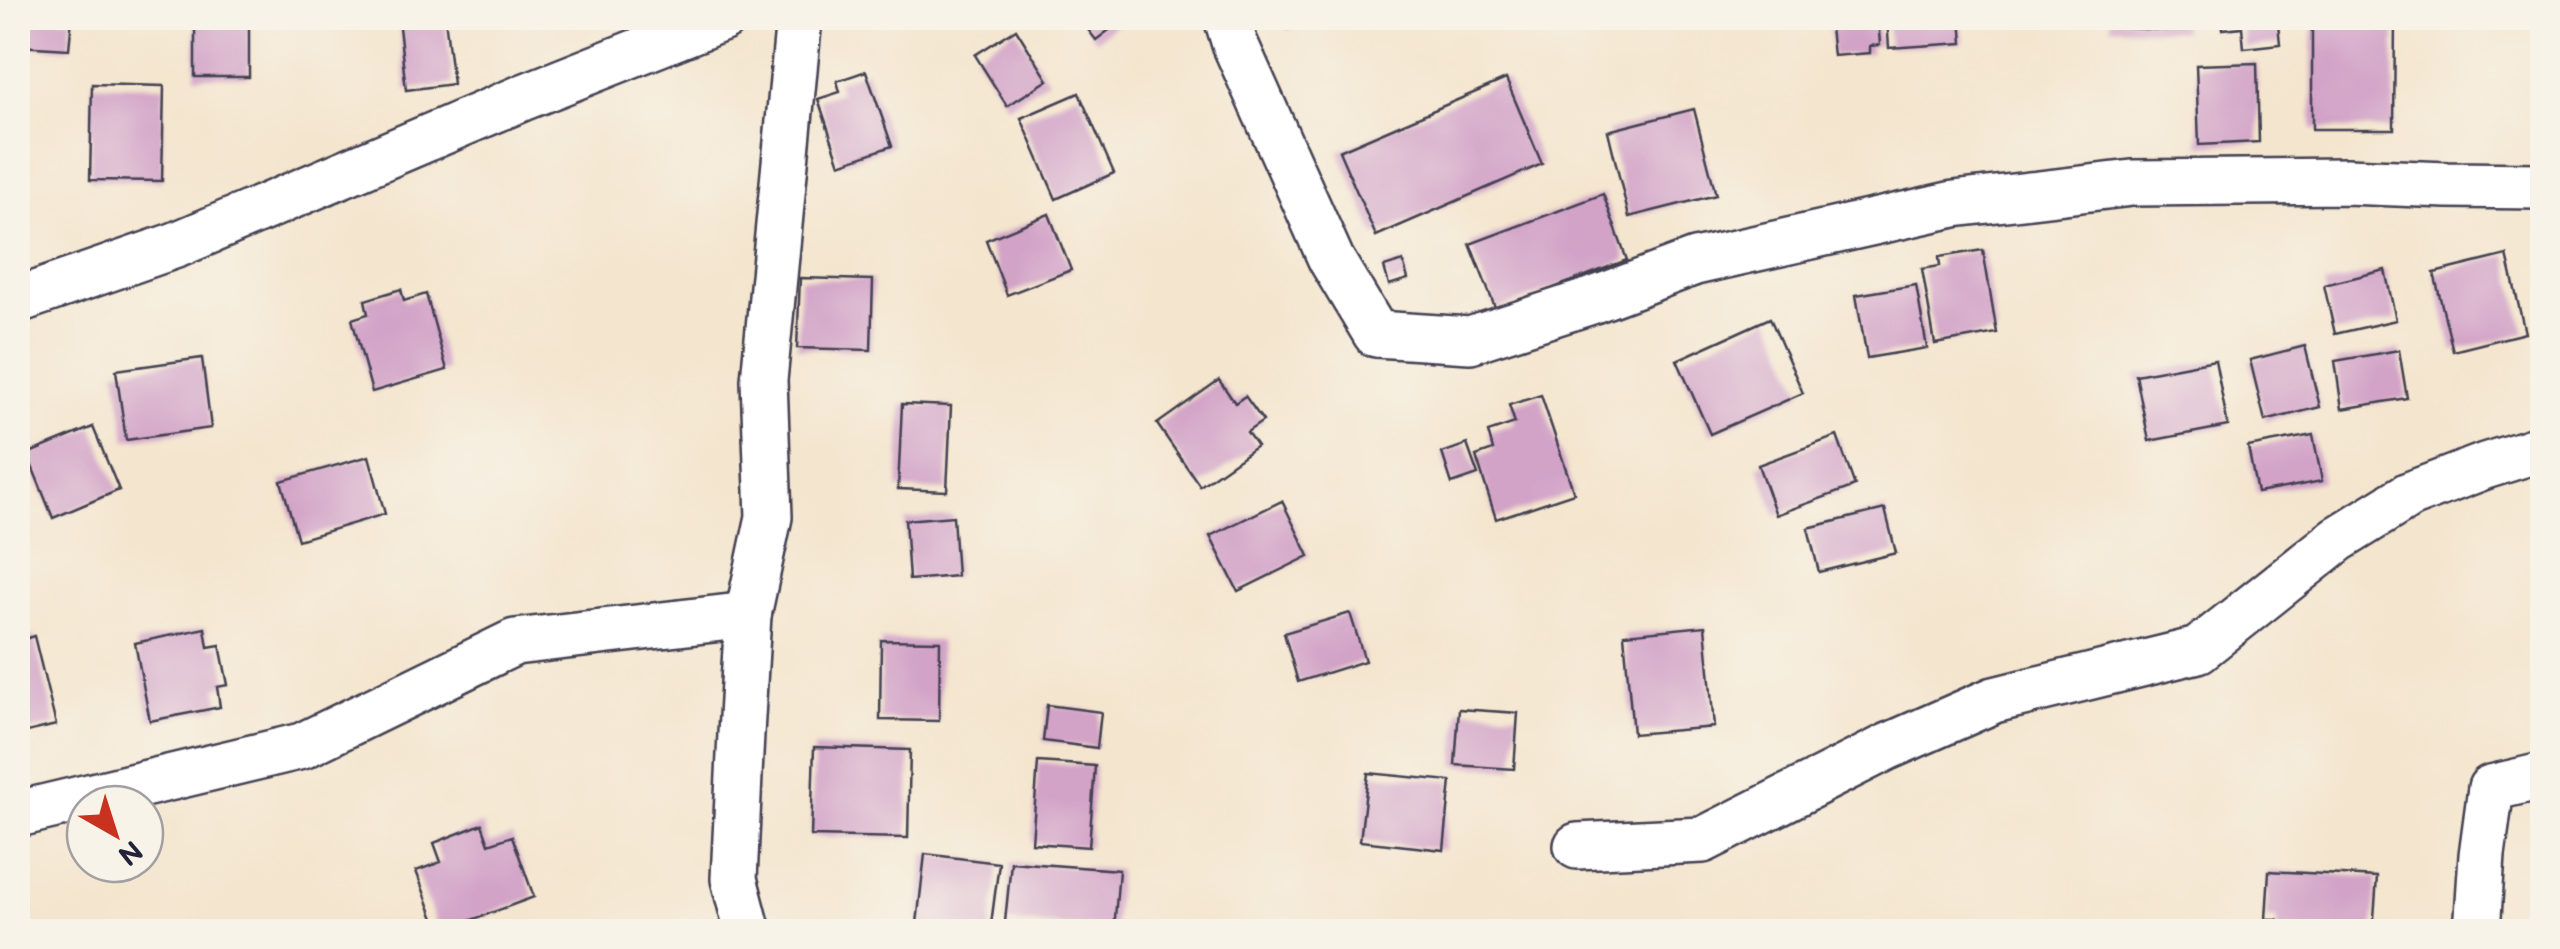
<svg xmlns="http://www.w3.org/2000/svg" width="2560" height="949" font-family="'Balsamiq Sans',sans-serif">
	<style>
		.building { fill: #d2a3c7 }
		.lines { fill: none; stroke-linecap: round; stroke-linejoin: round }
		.minor-casing { stroke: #423f51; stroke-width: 50 }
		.minor { stroke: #fff; stroke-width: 45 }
	</style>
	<rect width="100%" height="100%" fill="#f7f3e8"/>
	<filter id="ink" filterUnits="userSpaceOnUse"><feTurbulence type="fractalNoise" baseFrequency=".01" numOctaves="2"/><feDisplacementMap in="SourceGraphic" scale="20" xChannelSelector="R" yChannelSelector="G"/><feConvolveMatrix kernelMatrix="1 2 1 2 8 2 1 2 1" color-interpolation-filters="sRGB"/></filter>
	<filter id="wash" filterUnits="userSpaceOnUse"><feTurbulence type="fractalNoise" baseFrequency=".0048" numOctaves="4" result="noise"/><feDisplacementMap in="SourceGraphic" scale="40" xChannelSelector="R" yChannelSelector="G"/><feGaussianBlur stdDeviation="2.25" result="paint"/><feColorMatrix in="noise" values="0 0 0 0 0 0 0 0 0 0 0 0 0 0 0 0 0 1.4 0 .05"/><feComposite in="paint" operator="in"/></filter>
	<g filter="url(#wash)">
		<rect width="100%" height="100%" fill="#f4e5ce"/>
		<g id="blocks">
			<g class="building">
				<polygon points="18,18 72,18 69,49 18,46"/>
				<rect x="195" y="18" width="54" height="59"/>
				<polygon points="398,18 445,18 453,84 406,90"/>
				<polygon points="1079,18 1125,18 1096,40"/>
				<polygon points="1284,18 1323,18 1288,29"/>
				<polygon points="1829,18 1878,18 1880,45 1870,46 1870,53 1833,56"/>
				<polygon points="1887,18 1961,18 1963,43 1889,48"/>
				<polygon points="2111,18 2184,18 2183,31 2110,27"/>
				<polygon points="2222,18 2292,18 2293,21 2278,23 2280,44 2244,48 2242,27 2223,29"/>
				<polygon points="2312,18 2395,18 2394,129 2312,129"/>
				<polygon points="1016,29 1048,80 1007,106 975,55"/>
				<polygon points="2257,63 2259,142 2199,145 2196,65"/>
				<polygon points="866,71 892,146 840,164 818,99 840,92 837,81"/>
				<polygon points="1506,79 1542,164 1376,236 1339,151"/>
				<polygon points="92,84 164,86 162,181 90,180"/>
				<polygon points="1079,93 1114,173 1056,199 1021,118"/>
				<polygon points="1694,109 1716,195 1629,217 1608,131"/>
				<polygon points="1603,194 1627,260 1496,310 1470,244"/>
				<polygon points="1049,214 1071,270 1007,295 986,240"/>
				<polygon points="1983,250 1997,333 1935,344 1922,269 1940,266 1939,257"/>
				<polygon points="2507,255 2525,333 2453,351 2434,273"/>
				<polygon points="1403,261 1408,279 1389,285 1384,267"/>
				<polygon points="2385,270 2396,320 2335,334 2324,285"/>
				<polygon points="800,278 873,280 871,350 797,348"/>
				<polygon points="1916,285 1927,348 1867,358 1856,295"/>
				<polygon points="401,289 404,301 426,294 447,370 372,392 352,319 368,314 365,300"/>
				<polygon points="1770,318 1803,393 1710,434 1677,360"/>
				<polygon points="2305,346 2320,407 2265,421 2250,360"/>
				<polygon points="2399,350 2407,398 2342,409 2335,361"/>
				<polygon points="202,358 211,428 126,440 116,370"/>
				<polygon points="2215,360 2228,426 2149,441 2136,375"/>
				<polygon points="1219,380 1235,403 1245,396 1263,421 1247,432 1257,446 1200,486 1157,424"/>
				<polygon points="1541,395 1574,493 1496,519 1476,456 1493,450 1488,432 1515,423 1509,405"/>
				<polygon points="902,404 951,406 947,491 898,489"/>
				<polygon points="93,427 119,490 53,518 27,454"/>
				<polygon points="2313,435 2322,481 2257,493 2248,447"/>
				<polygon points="1837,436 1855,486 1776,515 1758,465"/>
				<polygon points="1467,444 1478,475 1452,484 1442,453"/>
				<polygon points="369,456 385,514 298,540 281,481"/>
				<polygon points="1282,501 1309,556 1238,591 1210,536"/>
				<polygon points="1885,509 1896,553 1819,572 1808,528"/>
				<polygon points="953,516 957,576 909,580 905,520"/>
				<polygon points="1350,613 1365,661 1298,682 1284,633"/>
				<polygon points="1705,626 1714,727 1633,734 1624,634"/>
				<polygon points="205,628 208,647 220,645 228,685 217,687 220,707 150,721 135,643"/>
				<polygon points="34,636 56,725 19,734 18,641"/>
				<polygon points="881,640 940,641 939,721 880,720"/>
				<polygon points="1047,705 1101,712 1097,748 1043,741"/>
				<polygon points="1459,709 1518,713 1514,769 1455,765"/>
				<polygon points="814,747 910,750 908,838 811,836"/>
				<polygon points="1038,762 1095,766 1089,847 1032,843"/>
				<polygon points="1368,773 1451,781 1444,850 1360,841"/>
				<polygon points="482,824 489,844 512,836 534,897 439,932 416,871 441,862 434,843"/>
				<polygon points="925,854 999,863 990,932 916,932"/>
				<polygon points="1011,862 1119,870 1114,930 1005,922"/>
				<polygon points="2269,871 2377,877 2373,932 2276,932 2277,919 2266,919"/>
			</g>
		</g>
	</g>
	<g filter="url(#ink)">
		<use href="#blocks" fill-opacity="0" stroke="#423f51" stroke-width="2.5"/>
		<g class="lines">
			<g class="minor-casing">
				<g id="minor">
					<polyline points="1227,18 1235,44 1331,259 1376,334 1470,340 1591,301 1695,262 1954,204 2132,183 2346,181 2447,185 2542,186"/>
					<polyline points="18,300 176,245 524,97 723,18"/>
					<polyline points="18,814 302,746 515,642 748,615"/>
					<polyline points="1577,846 1703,840 1887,747 1994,700 2198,650 2338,539 2409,495 2485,466 2542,448"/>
					<polyline points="748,932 734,879 741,734 748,615 769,517 764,380 799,18"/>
					<polyline points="2477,932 2482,855 2491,788 2542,776"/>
				</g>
			</g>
			<use href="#minor" class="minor"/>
		</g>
	</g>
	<rect width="2560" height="949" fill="none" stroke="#f7f3e8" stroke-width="60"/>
	<g transform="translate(115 834) rotate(141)"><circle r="48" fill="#f7f3e8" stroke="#a29fa3" stroke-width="2.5"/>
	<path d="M0-8L18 38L0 25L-18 38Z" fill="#c8321e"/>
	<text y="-15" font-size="28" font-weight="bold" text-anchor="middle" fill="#22223b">N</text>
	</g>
</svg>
